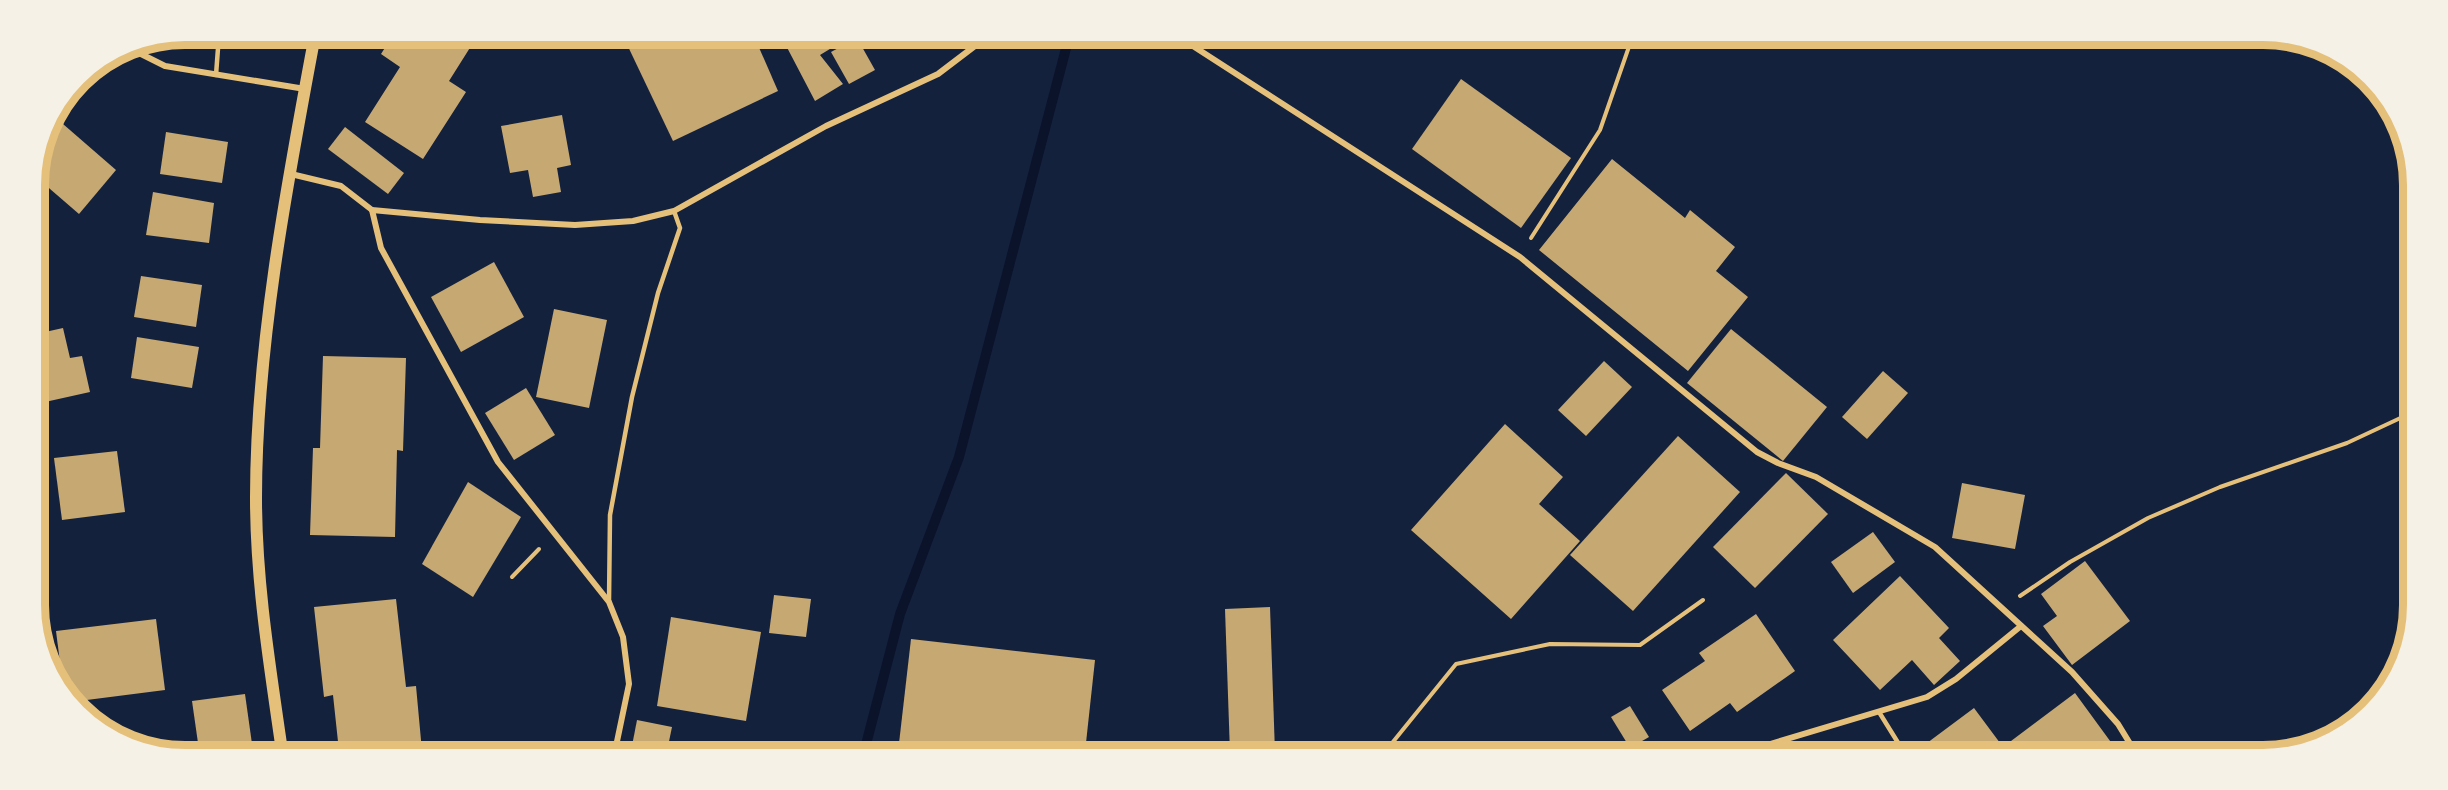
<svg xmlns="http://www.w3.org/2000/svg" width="2448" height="790" font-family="Ubuntu,sans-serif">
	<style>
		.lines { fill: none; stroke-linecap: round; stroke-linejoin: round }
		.stream { stroke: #0b132b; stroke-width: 10 }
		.building { fill: #c6a872 }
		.path { stroke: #e5c07b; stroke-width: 4 }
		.service { stroke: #e5c07b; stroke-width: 4.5 }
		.minor { stroke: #e5c07b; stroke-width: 6 }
		.secondary { stroke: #e5c07b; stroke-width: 12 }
		.rim { fill: none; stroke: #e5c07b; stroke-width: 8 }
	</style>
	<rect width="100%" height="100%" fill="#14213d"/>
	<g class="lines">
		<polyline class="stream" points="864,752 900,614 959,457 1069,37"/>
	</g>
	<g class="building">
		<polygon points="393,35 478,35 449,81 466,92 423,159 365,122 400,67 381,54"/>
		<polygon points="623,36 754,36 778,91 673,141"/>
		<polygon points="781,36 846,36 848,38 820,55 843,84 815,101"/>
		<polygon points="857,38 875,70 849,84 831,52"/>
		<polygon points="1461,79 1571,158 1521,228 1412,149"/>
		<polygon points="562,115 571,165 557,168 561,192 533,197 528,170 510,173 501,126"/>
		<polygon points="63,124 116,170 79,214 35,176 40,154"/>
		<polygon points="345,127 404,173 388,194 328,149"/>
		<polygon points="166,132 228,142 222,183 160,174"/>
		<polygon points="1612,159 1685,218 1690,210 1735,247 1716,271 1748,297 1688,371 1539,250"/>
		<polygon points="153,192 214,203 209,243 146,235"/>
		<polygon points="35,241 49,255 35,268"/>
		<polygon points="494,262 524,317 461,352 431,297"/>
		<polygon points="141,276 202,285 196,327 134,317"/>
		<polygon points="554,309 607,320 589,408 536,397"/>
		<polygon points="63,328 70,358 82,356 90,392 36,404 36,334"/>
		<polygon points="1731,329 1827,407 1783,461 1687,383"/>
		<polygon points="137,337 199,347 192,388 131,378"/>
		<polygon points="323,356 406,358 403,451 397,450 395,537 310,535 313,448 320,448"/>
		<polygon points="1604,361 1632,387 1586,436 1558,410"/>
		<polygon points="1883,371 1908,393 1867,439 1842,417"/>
		<polygon points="526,388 555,435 514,460 485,413"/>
		<polygon points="1505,424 1563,477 1539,504 1580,541 1511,619 1411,530"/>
		<polygon points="1678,436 1740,492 1633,611 1570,555"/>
		<polygon points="117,451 125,512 62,520 54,458"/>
		<polygon points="1786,473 1828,514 1755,588 1713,547"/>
		<polygon points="468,482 521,517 473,597 422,564"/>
		<polygon points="1962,483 2025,495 2015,549 1952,538"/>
		<polygon points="1873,532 1895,562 1853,593 1831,562"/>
		<polygon points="2085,561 2130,621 2072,665 2043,626 2057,616 2041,594"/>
		<polygon points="1900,576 1949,628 1939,638 1960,661 1934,685 1912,660 1880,690 1833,640"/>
		<polygon points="774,595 811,599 806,637 769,633"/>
		<polygon points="396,599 406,687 416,686 422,751 339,751 333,695 324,697 314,607"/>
		<polygon points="1270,607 1275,753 1230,753 1225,609"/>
		<polygon points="1756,614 1795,671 1737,712 1730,703 1690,731 1662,690 1705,661 1699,653"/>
		<polygon points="671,617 761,632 746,721 657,706"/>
		<polygon points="156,619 165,690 71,702 63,686 56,631"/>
		<polygon points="911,639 1095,660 1085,752 898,752"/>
		<polygon points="2075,693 2113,745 2101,755 1936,754 1927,743 1974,708 2003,747"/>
		<polygon points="245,694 253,751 199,750 192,701"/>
		<polygon points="1630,706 1649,737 1630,748 1611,717"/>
		<polygon points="637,720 672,727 667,751 631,751"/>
	</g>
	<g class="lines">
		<g class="path">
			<polyline points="1531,238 1600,130 1632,38"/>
			<polyline points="512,577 539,549"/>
			<polyline points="2020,596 2070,562 2148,518 2220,487 2347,443 2409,414"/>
			<polyline points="1384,753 1456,664 1550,644 1640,645 1703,600"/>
		</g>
		<g class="service">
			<polyline points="216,75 219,35"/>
			<polyline points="609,602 610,515 632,397 658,293 680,228 674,211"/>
			<polyline points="1879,712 1905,754"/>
		</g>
		<g class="minor">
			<polyline points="1179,37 1520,257 1757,452 1778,463 1816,477 1935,547 2072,672 2118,724 2137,755"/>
			<polyline points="132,45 141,54 165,66 305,89"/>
			<polyline points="291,174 341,186 372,210 480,220 575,225 633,221 674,211 826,126 938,74 988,36"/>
			<polyline points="372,210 381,248 498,462 609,602 623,637 629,684 615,751"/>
			<polyline points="1737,754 1927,697 1956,679 2021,626"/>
		</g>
		<path class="secondary" d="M282,751C270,667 256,583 256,498C256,347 287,184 315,35"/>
	</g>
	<path d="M0 0H2448V790H0ZM185 45H2263A140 140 0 0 1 2403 185V605A140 140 0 0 1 2263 745H185A140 140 0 0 1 45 605V185A140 140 0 0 1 185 45Z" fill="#f6f1e7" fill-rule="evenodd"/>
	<path class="rim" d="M185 45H2263A140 140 0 0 1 2403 185V605A140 140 0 0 1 2263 745H185A140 140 0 0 1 45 605V185A140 140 0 0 1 185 45Z"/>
</svg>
